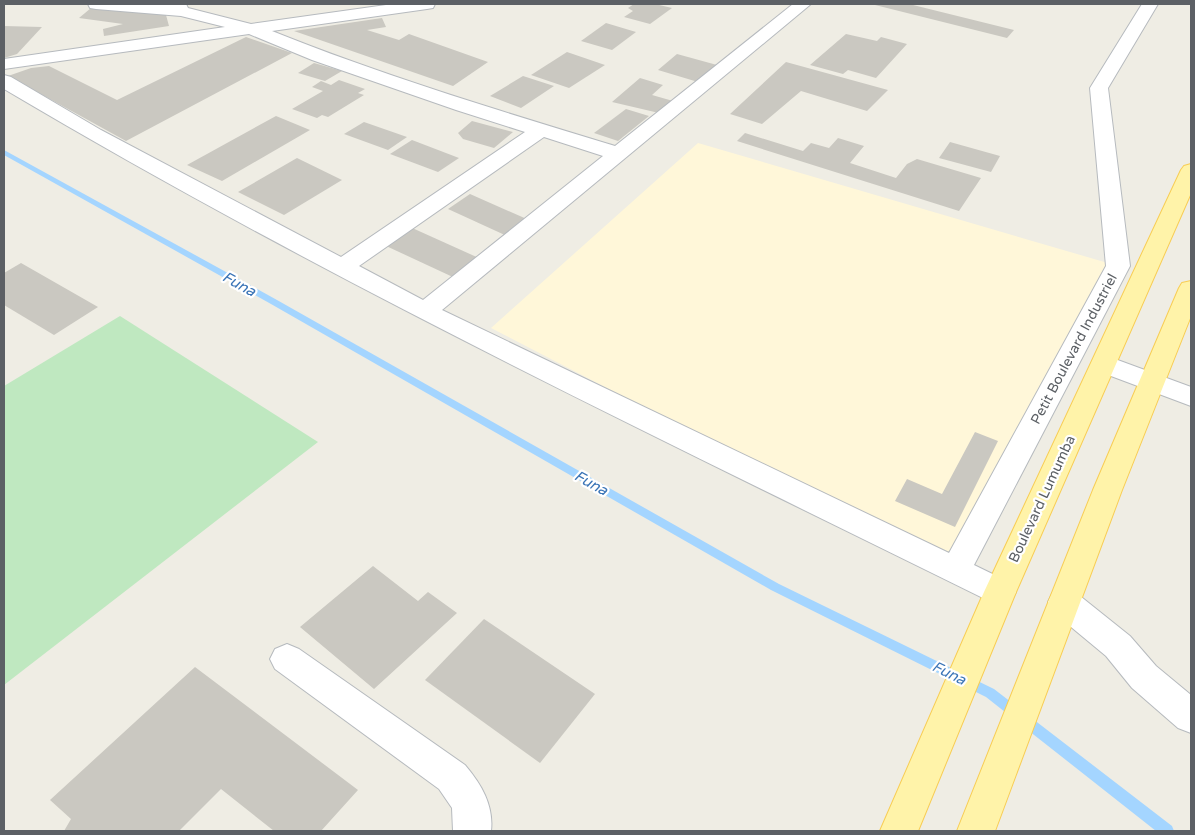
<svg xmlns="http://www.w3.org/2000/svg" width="1195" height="835" font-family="'Varela Round',sans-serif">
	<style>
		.commercial { fill: #fff7d9 }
		.green { fill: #bfe8c0 }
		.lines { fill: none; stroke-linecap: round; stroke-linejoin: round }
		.stream { fill: #a4d5ff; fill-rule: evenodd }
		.building { fill: #cac8c1 }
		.minor-casing { stroke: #b6babe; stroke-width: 2 }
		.major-casing { stroke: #f8cd54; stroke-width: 2 }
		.minor { fill: #fff; fill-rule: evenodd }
		.major { fill: #fff3a9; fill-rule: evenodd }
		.labels { text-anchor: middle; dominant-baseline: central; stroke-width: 4.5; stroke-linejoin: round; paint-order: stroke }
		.street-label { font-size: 14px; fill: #5c6065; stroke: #fff }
		.water-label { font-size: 15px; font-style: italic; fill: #3b75b7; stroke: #fff }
	</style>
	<rect width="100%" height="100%" fill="#efede4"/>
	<polygon class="commercial" points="698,143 1118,266 956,569 491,328"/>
	<polygon class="green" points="120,316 318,442 4,685 4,386"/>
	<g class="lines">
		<polygon class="stream" points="4,150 277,300 779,584 994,689 1172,826 1174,831 1156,831 986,697 771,590 271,304 4,155"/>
	</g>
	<g class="building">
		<polygon points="634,4 655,4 672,8 650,24 624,17 633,11 628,8"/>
		<polygon points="871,4 909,4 1014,30 1007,38"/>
		<polygon points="91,8 166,15 169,26 104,36 103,29 123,24 79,18"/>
		<polygon points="382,18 386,27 367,30 399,40 409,34 488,62 453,86 294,31"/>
		<polygon points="606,23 636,32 612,50 581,41"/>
		<polygon points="4,26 42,27 17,54 4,58"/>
		<polygon points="846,34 877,41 881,37 907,44 876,78 848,70 843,74 810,65"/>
		<polygon points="246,37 292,53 126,141 8,76 31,68 49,66 117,100"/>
		<polygon points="567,52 605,65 569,88 531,75"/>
		<polygon points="677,54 717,65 698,82 658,70"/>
		<polygon points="786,62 888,90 867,111 801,91 762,124 730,114"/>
		<polygon points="314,63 342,71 325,81 298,73"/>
		<polygon points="523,76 554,86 521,108 490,96"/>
		<polygon points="640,78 663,85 652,95 673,101 659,113 612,102"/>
		<polygon points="339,80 365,89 358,93 364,95 328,117 322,115 317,118 292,109 323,91 312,87 321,81 331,85"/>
		<polygon points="626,109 649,116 618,141 594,133"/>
		<polygon points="276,116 310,130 222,181 187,165"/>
		<polygon points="472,121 513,132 494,148 463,139 458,133"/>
		<polygon points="364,122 407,137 388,150 344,134"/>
		<polygon points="745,133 803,151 811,143 829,148 838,138 864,146 850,163 896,178 907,164 917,159 981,178 959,211 737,141"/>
		<polygon points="412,140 459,158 438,172 390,154"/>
		<polygon points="950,142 1000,156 991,172 939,158"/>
		<polygon points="297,158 342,180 284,215 238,192"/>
		<polygon points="470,194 529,220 507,236 448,209"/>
		<polygon points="410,227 481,259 455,278 384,245"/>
		<polygon points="21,263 98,307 54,335 4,305 4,273"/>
		<polygon points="975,432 998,441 955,527 895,501 907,479 942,494"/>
		<polygon points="373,566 418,601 428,592 457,613 374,689 300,627"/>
		<polygon points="484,619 595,694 540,763 425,680"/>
		<polygon points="195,667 358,790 321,831 274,831 221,789 179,831 64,831 71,819 50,800"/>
	</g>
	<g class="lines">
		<g class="minor-casing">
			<g id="minor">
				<path d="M88,4H186L188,8L251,24L393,4H435L433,8L427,9L272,31C384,76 500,111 615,146L793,4H811L442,310L949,553L1106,266L1090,88L1142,4H1158L1108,88L1130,266L974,565L1011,583L1016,592L1011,601L1000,605L989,601C657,437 322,278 4,89V75L11,77L101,130L341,257L525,132L456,110L312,60L249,34L4,69V59L225,27L181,16L96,9L90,8ZM544,137L603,156L423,300L359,266Z"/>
				<polygon points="1104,355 1191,387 1191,406 1095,370 1091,364 1095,358"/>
				<polygon points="1064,589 1075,592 1130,636 1156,666 1191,695 1191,733 1178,728 1132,688 1106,656 1053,612 1048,602 1053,592"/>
				<path d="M287,644L299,649L465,765C481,784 494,805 491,831H453L452,808L439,789L275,669L270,659L275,649Z"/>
			</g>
		</g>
		<g class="major-casing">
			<g id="major">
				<polygon points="1191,164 1191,193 1016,592 918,831 880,831 984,592 1181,170 1184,166"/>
				<polygon points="1191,281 1191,316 1122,490 995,831 957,831 1093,490 1179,288 1182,283"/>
			</g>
		</g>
		<use href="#minor" class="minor"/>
		<use href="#major" class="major"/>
	</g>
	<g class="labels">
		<g class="street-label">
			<text transform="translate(1074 349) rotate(-62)">Petit Boulevard Industriel</text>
			<text transform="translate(1042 499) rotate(-65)">Boulevard Lumumba</text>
		</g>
		<g class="water-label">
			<text transform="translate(239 284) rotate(29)">Funa</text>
			<text transform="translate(591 483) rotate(29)">Funa</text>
			<text transform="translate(949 673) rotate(26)">Funa</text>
		</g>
	</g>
	<rect width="1195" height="835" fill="none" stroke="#5c6065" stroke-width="10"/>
</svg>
